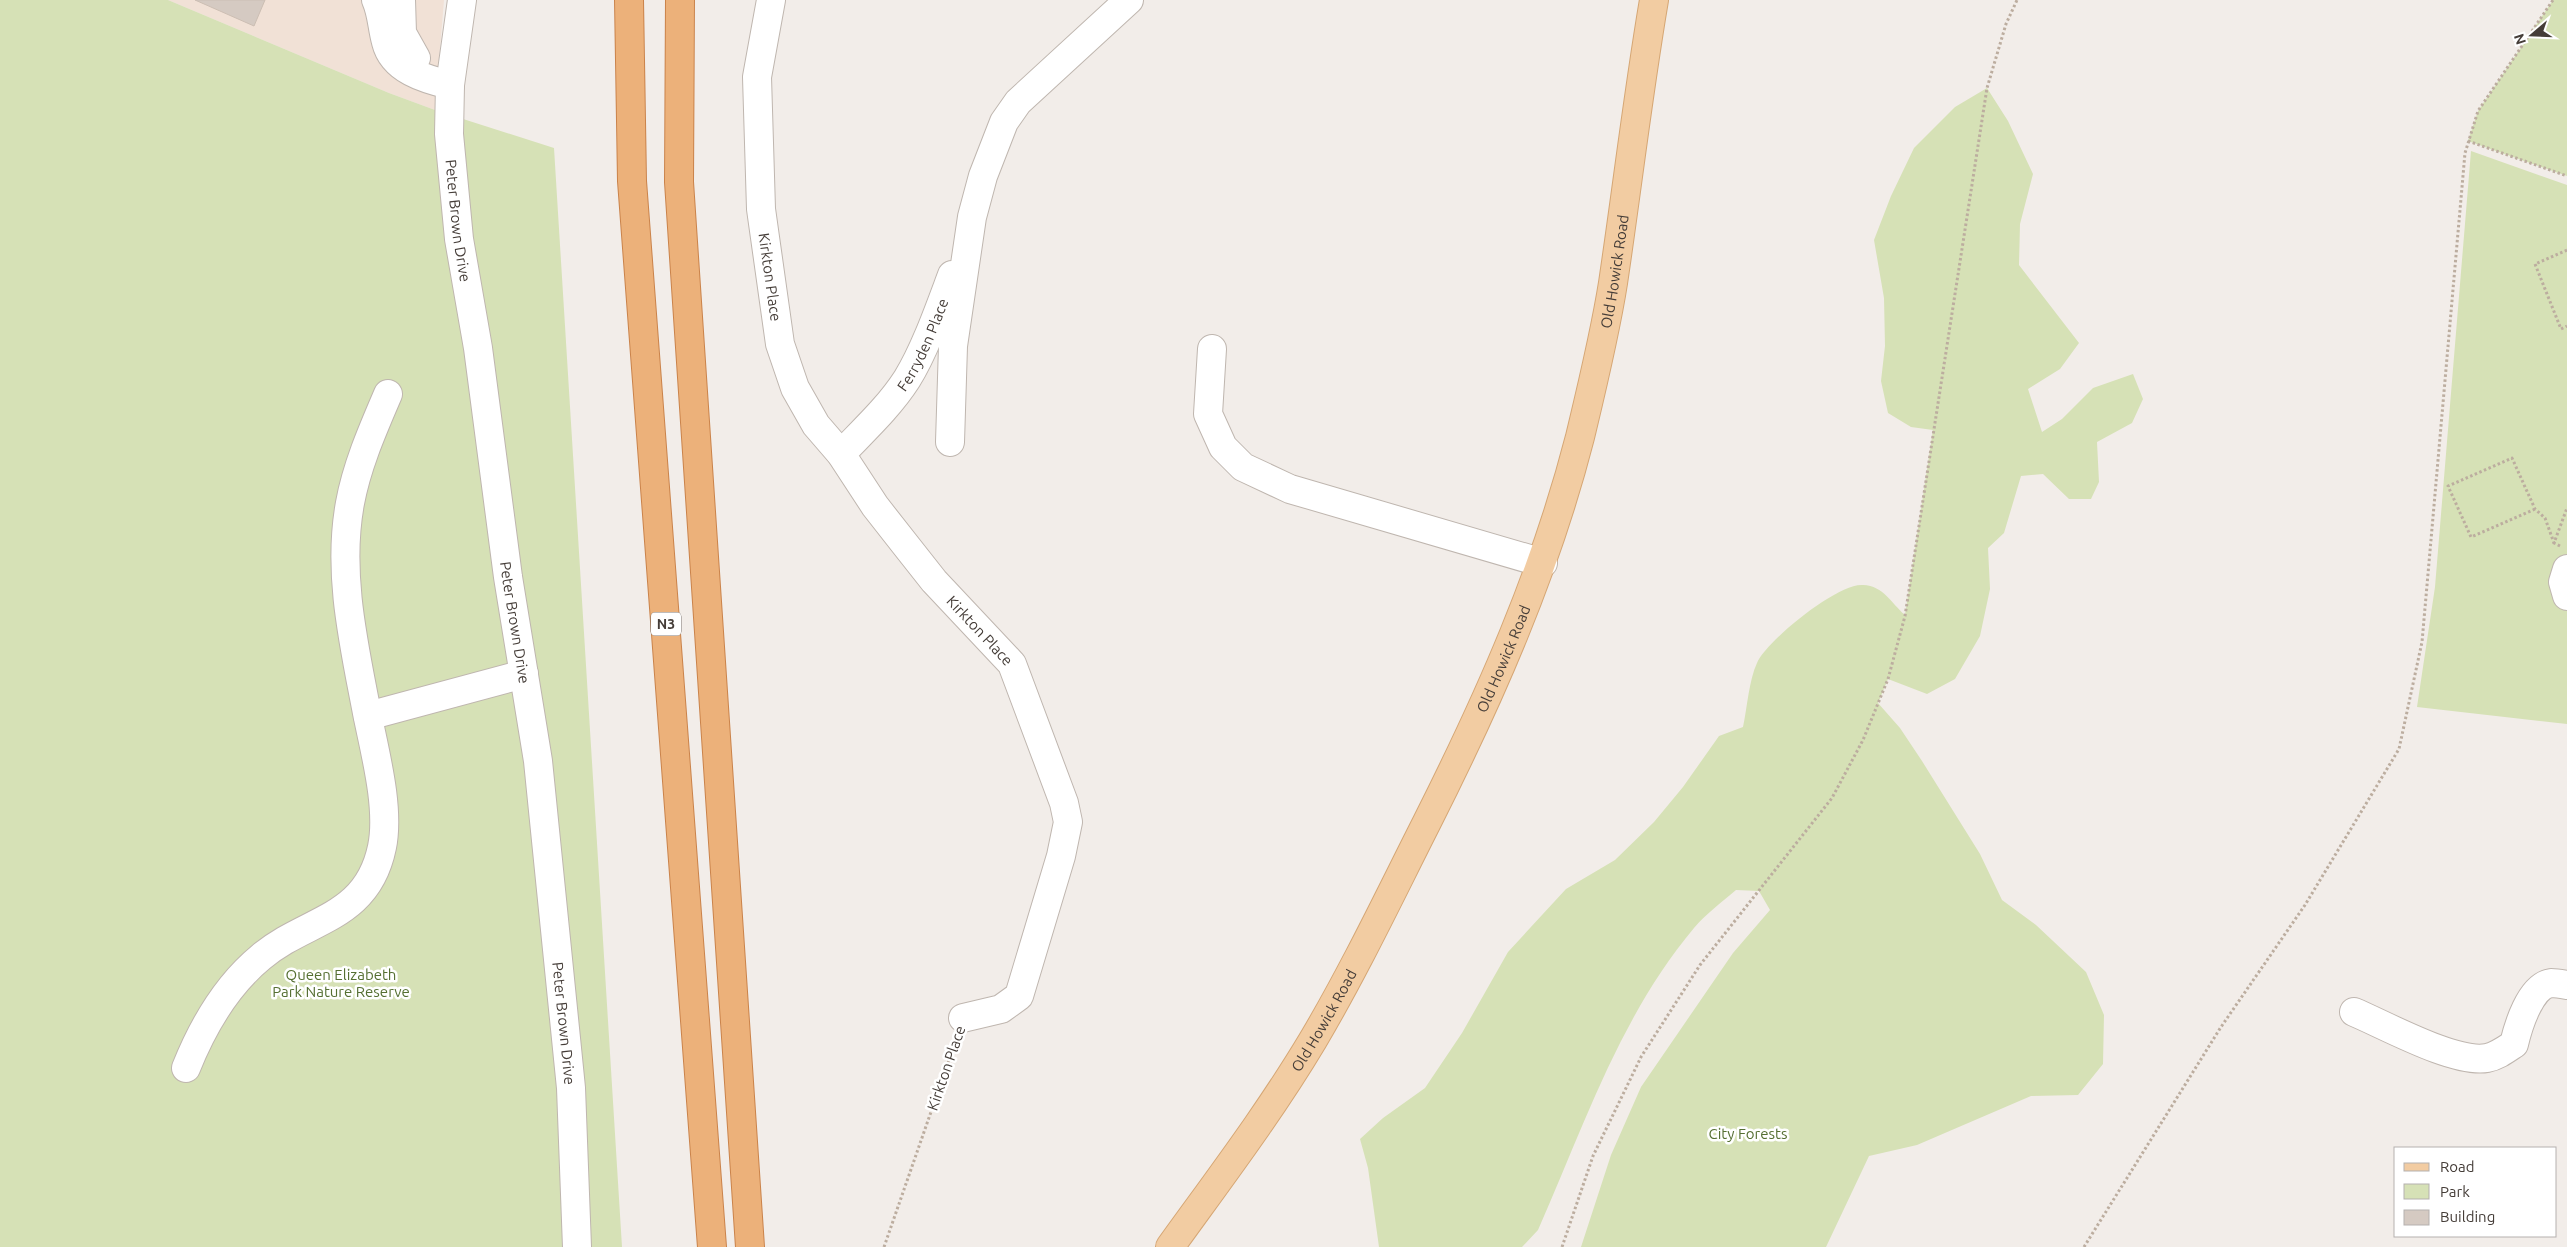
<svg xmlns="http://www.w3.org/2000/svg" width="2567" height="1247" font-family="Ubuntu,sans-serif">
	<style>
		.commercial { fill: #f1e1d6 }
		.green { fill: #d6e1b6 }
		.building { fill: #d5cac2; stroke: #ccbeb3 }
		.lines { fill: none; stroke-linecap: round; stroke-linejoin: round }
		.minor-casing { stroke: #bfb6af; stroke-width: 30 }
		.major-casing { stroke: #d5a674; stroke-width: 30 }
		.highway-casing { stroke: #ca834b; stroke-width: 30 }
		.path { stroke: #bcad9f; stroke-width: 3; stroke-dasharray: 2.5 2.5; stroke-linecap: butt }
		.minor { stroke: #fff; stroke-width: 28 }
		.major { stroke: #f2cca2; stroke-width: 28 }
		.highway { stroke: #ecb17a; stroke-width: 28 }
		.labels { text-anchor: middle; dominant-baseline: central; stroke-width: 5; stroke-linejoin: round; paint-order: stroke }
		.shield { fill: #fff; stroke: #7d7774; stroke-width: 1 }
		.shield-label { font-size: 14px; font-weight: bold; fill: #453d38 }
		.street-label { font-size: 15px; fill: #453d38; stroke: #fff }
		.park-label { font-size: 15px; fill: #556f32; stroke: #fff }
	</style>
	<rect width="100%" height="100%" fill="#f2ede9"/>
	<polygon class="commercial" points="168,0 444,0 435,110 389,93"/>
	<g class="green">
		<polygon points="0,0 168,0 389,93 435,110 554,148 622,1247 0,1247"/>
		<polygon points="2553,0 2567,0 2567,176 2468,141 2478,111"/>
		<path d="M1987,88L2008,121L2033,174L2020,224L2019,265L2079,343L2060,369L2028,389L2042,432L2062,419L2093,388L2133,374L2143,399L2132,423L2097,442L2099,482L2091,499H2069L2043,474L2021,476L2004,533L1988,548L1990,589L1980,636L1955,679L1927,694L1888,679L1878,703L1900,728L1922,761L1980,854L2002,900L2036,925L2086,972L2104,1015L2103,1064L2078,1095L2031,1096L1917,1145L1869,1156L1826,1247H1581L1611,1155L1641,1087L1733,953L1770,910L1759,891L1736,890C1722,902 1706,914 1694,928C1620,1016 1584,1126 1538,1230L1522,1247H1379L1368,1168L1360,1139L1383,1118L1425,1088L1462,1033L1508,952L1566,889L1615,860L1654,822L1683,787L1719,736L1743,727C1747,708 1749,680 1757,663C1766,641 1839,582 1863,585C1884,586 1891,603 1905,615L1933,430L1911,427L1888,413L1881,381L1885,346L1884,298L1874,240L1891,196L1914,148L1955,107Z"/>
		<polygon points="2471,151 2567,185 2567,724 2417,707 2435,587"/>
	</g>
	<polygon class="building" points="195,0 265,0 254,26"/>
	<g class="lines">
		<g class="minor-casing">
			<g id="minor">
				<path d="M376,0C382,13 382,28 386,42C393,70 425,79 450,85"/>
				<polyline points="401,0 402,33 416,58"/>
				<path id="s1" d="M462,0L450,85L449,134L459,239L478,348L508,577L538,761L571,1088L577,1247"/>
				<path id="s2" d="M771,0L757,77L761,209L780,344L795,388L816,425L841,454L875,506L904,543L934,581L1012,664L1064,803L1068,822L1061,856L1019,996L1001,1009L963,1018"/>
				<polyline points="1212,349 1208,414 1223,447 1243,467 1290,489 1543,563"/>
				<polyline points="950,442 953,346 972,217 983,176 1004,122 1018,102 1129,0"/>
				<path id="s3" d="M841,454C864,430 889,407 907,379C925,350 940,307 952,275"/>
				<polyline points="2567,569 2563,582 2567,596"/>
				<polyline points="368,716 524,674"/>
				<path d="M2354,1012C2385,1025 2455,1064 2487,1058C2497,1056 2505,1050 2514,1044C2518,1027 2530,986 2551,983C2556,983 2562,984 2567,985"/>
				<path d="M186,1068C202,1028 227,985 261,957C307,918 367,920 382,847C390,808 375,753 367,713C354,645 337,573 350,503C357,465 373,429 388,394"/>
			</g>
		</g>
		<g class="major-casing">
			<g id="major">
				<path id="s4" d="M1170,1247C1219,1179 1270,1112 1313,1040C1355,969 1390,895 1427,822C1490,697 1545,573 1580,437C1592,387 1605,334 1613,283C1627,189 1638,94 1654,0"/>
			</g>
		</g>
		<g class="highway-casing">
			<g id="highway">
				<polyline points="629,0 632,181 712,1247"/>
				<polyline points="680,0 679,182 750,1247"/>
			</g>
		</g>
		<g class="path">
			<polyline points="2468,141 2567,176"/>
			<polyline points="2567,250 2535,264 2561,329 2567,326"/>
			<polyline points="2535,509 2471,537 2448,486 2512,458 2535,509 2545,518 2554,543"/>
			<polyline points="2560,546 2554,543 2567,508"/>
			<polyline points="884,1247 956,1040"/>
			<polyline points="1562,1247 1593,1156 1641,1057 1700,965 1832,798 1863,740 1888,679 1905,616 1987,88 2006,24 2017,0"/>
			<polyline points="2084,1247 2221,1027 2305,905 2399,749 2422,642 2465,153 2478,111 2553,0"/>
		</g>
		<use href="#minor" class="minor"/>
		<use href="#major" class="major"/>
		<use href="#highway" class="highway"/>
	</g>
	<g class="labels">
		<rect class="shield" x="651" y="612.5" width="30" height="23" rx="4"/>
		<g class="shield-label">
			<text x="666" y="624">N3</text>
		</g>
		<g class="street-label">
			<text stroke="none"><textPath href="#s1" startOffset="222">Peter Brown Drive</textPath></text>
			<text stroke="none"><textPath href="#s4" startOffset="1082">Old Howick Road</textPath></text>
			<text stroke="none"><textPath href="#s2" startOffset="279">Kirkton Place</textPath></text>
			<text stroke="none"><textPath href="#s3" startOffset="138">Ferryden Place</textPath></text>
			<text stroke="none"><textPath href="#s1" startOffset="628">Peter Brown Drive</textPath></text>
			<text stroke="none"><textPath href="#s2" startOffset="699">Kirkton Place</textPath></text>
			<text stroke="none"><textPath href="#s4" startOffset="678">Old Howick Road</textPath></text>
			<text stroke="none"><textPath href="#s4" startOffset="274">Old Howick Road</textPath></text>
			<text stroke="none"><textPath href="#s1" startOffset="1032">Peter Brown Drive</textPath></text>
			<text transform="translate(946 1068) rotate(-71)">Kirkton Place</text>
		</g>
		<g class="park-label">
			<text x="341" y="974">Queen Elizabeth<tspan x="341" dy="17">Park Nature Reserve</tspan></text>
			<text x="1748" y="1133">City Forests</text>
		</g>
	</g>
	<rect x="2394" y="1147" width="162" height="90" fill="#ffffff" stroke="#b5b1af"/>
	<rect x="2404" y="1163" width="25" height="8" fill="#f2cca2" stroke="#b5b1af"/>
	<text x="2440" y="1172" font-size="15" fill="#453d38">Road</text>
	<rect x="2404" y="1184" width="25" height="15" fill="#d6e1b6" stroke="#b5b1af"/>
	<text x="2440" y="1197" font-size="15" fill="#453d38">Park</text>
	<rect x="2404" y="1210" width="25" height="15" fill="#d5cac2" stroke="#b5b1af"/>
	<text x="2440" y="1222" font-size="15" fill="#453d38">Building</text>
	<g transform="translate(2532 35) rotate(251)" stroke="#ffffff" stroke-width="4" paint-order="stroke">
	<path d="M0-4L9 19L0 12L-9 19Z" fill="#453d38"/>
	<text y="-8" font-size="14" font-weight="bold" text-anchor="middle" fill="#453d38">N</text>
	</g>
</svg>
